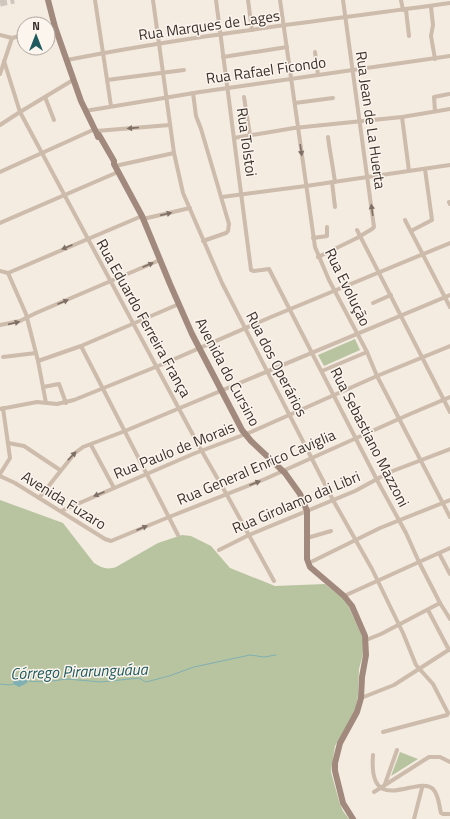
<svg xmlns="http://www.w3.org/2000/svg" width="450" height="819" font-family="'Titillium Web',sans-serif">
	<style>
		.green { fill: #b8c4a0 }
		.water { fill: #7fb0b2 }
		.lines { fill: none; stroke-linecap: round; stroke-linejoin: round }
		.stream { stroke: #7fb0b2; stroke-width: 1 }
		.trunk-tunnel { stroke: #cfc6bd; stroke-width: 7; stroke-dasharray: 7 3.5; stroke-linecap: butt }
		.minor { stroke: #cdbbac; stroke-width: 4 }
		.secondary { stroke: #a18a7d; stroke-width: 6 }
		.oneway { fill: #7d6f65 }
		.labels { text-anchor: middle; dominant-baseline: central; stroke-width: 3; stroke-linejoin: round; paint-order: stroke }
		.street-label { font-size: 15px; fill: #3b302b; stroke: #fbf5ee }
		.water-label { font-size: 16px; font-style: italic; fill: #1f5a5e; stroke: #fbf5ee }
	</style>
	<rect width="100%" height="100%" fill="#f4ebe1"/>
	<g class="green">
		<polygon points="355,339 360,350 324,366 318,355"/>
		<path d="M0,500L63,523L94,563C102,568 107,570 116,567L158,543L182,535L191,536L211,546L230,568L275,586L325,584L342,598L349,607L363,639L364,650L359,669L358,696L355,711L335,746L332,765L331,772L339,801L343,811L349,819H0Z"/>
		<polygon points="400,752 418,759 391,776"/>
	</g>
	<polygon class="water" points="18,675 19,678 26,677 27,683 19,687 13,684 14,679"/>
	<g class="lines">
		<g class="stream">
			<polyline points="26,681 44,682 67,679 101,682 139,678 146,682 169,676 194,667 250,655 264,657 276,655"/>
			<polyline points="0,684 10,685 13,684"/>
		</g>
		<polyline class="trunk-tunnel" points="0,3 14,0"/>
		<g class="minor">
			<polyline points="95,0 111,106"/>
			<polyline points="153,0 174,153 183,193 222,283 333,500 372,569 403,633 416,665 433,684 448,713 447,715 383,732"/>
			<polyline points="216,0 251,270 254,271 269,269 377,480 406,533 419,562 440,603 450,619"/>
			<polyline points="248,0 252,30"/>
			<polyline points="280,0 315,247 329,280 367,352 377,376 450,517"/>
			<polyline points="401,0 403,10"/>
			<polyline points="431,7 433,25 431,36 435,59"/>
			<polyline points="406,10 409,36"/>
			<polyline points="48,29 55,27"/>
			<polyline points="0,35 12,38 24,35"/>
			<polyline points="315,52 318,75"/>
			<polyline points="223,57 287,47"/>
			<path d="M67,60C193,35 322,21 450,3"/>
			<polyline points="4,61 20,112 200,448 227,495 274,581"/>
			<polyline points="0,74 12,38"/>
			<polyline points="107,80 184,70"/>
			<polyline points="193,93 196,116 201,129 209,156 229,224 228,231 226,233 203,241"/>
			<polyline points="45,97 54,120"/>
			<polyline points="244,97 250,135"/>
			<polyline points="295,103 333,98"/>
			<polyline points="85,111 200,92 450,56"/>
			<polyline points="435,111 434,97 449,94"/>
			<polyline points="402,117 409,171"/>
			<polyline points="0,125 20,112 73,80"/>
			<polyline points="96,131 170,125"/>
			<path d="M328,137C330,153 333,167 335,182"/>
			<polyline points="234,138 294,128 402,117 450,109"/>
			<polyline points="115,166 174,153"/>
			<polyline points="0,172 95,129"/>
			<polyline points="332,182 335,207"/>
			<polyline points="222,197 306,186 450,165"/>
			<polyline points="449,202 450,204"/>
			<polyline points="143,219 190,208"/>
			<polyline points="405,220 450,307"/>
			<polyline points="0,223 118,172"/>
			<polyline points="357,230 450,412"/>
			<polyline points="411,231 432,220 425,169"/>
			<polyline points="313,238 327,236 327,227"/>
			<polyline points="318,257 357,238 372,229 374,227 343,0"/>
			<polyline points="0,271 8,273"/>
			<polyline points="8,273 142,216"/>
			<polyline points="8,273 26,314 38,361 46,403"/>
			<polyline points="373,303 391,295"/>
			<polyline points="0,325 20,321 36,313 160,260"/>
			<polyline points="81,346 178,535"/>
			<polyline points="3,357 36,353"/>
			<polyline points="38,361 81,346 179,304"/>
			<polyline points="322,371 367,352"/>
			<polyline points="43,387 59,384 66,403"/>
			<polyline points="0,409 37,402 57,404 74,400 163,364 271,317 450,243"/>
			<polyline points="8,443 24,446 60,470"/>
			<polyline points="91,445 114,488"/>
			<polyline points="0,474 10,458 3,408"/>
			<polyline points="0,476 15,483 105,539 111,541 169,517 265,479 410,414 450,397"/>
			<polyline points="39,498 75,453 83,447 125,431 450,295"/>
			<polyline points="61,511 193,454 251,432 377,376 450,346"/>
			<polyline points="307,538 331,531"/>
			<polyline points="219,550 249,535 355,491 390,472 450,449"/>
			<polyline points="439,553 450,574"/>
			<polyline points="313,561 380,528 450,500"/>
			<polyline points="344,596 419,562 450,548"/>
			<polyline points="428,610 449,650"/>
			<polyline points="366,640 381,634 440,603"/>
			<polyline points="361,698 394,685 450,649"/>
			<path d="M373,755C368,819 418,774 433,789C439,795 439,806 441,813L443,814H450"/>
			<polyline points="385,784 397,750"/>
			<polyline points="374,792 429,757 440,757 450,762"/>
			<polyline points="414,819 422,788"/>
		</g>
		<g class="secondary">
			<polyline points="48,0 55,27 81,101 97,134 98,137"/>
			<polyline points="97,134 99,135 114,161 114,164 142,216 170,284 192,334 242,430 251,441 285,473 300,494 307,511 307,559 310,567 344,596 352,606 365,636 366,655 362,677 361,698 357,712 340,743 335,763 335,771 343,803 353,819"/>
		</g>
	</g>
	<defs><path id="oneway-solid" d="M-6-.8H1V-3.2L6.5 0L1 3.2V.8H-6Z"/></defs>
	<g class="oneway">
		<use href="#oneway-solid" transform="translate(133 128) rotate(175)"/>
		<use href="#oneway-solid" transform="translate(301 150) rotate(82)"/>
		<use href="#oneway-solid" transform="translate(372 210) rotate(-98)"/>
		<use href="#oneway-solid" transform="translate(166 214) rotate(-13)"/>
		<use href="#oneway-solid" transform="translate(67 247) rotate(157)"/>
		<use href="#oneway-solid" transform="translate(148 265) rotate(-23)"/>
		<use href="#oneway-solid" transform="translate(63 302) rotate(-23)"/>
		<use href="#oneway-solid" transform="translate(14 323) rotate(-13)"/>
		<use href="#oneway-solid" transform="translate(72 456) rotate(-46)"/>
		<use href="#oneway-solid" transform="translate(255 483) rotate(-21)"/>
		<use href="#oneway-solid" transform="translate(99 494) rotate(157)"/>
		<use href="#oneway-solid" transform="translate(142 528) rotate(-23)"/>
	</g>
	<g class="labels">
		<g class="street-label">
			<text transform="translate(209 25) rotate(-8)">Rua Marques de Lages</text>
			<text transform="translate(266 70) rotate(-8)">Rua Rafael Ficondo</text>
			<text transform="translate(371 120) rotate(82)">Rua Jean de La Huerta</text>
			<text transform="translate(247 142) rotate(82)">Rua Tolstoi</text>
			<text transform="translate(348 287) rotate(64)">Rua Evolução</text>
			<text transform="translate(144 318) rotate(61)">Rua Eduardo Ferreira França</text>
			<text transform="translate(277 364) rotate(63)">Rua dos Operários</text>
			<text transform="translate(228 372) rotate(62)">Avenida do Cursino</text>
			<text transform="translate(370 437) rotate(63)">Rua Sebastiano Mazzoni</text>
			<text transform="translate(174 450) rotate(-22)">Rua Paulo de Morais</text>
			<text transform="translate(256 467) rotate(-23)">Rua General Enrico Caviglia</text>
			<text transform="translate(64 500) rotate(32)">Avenida Fuzaro</text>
			<text transform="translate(296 502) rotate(-23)">Rua Girolamo dai Libri</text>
		</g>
		<g class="water-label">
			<text transform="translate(79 671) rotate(-2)">Córrego Pirarunguáua</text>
		</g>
	</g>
	<g transform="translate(36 36)"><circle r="19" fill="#fbf5ee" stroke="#aea6a0"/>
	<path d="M0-3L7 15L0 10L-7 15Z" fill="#1f5a5e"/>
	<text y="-6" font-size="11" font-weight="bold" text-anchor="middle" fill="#3b302b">N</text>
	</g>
</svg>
